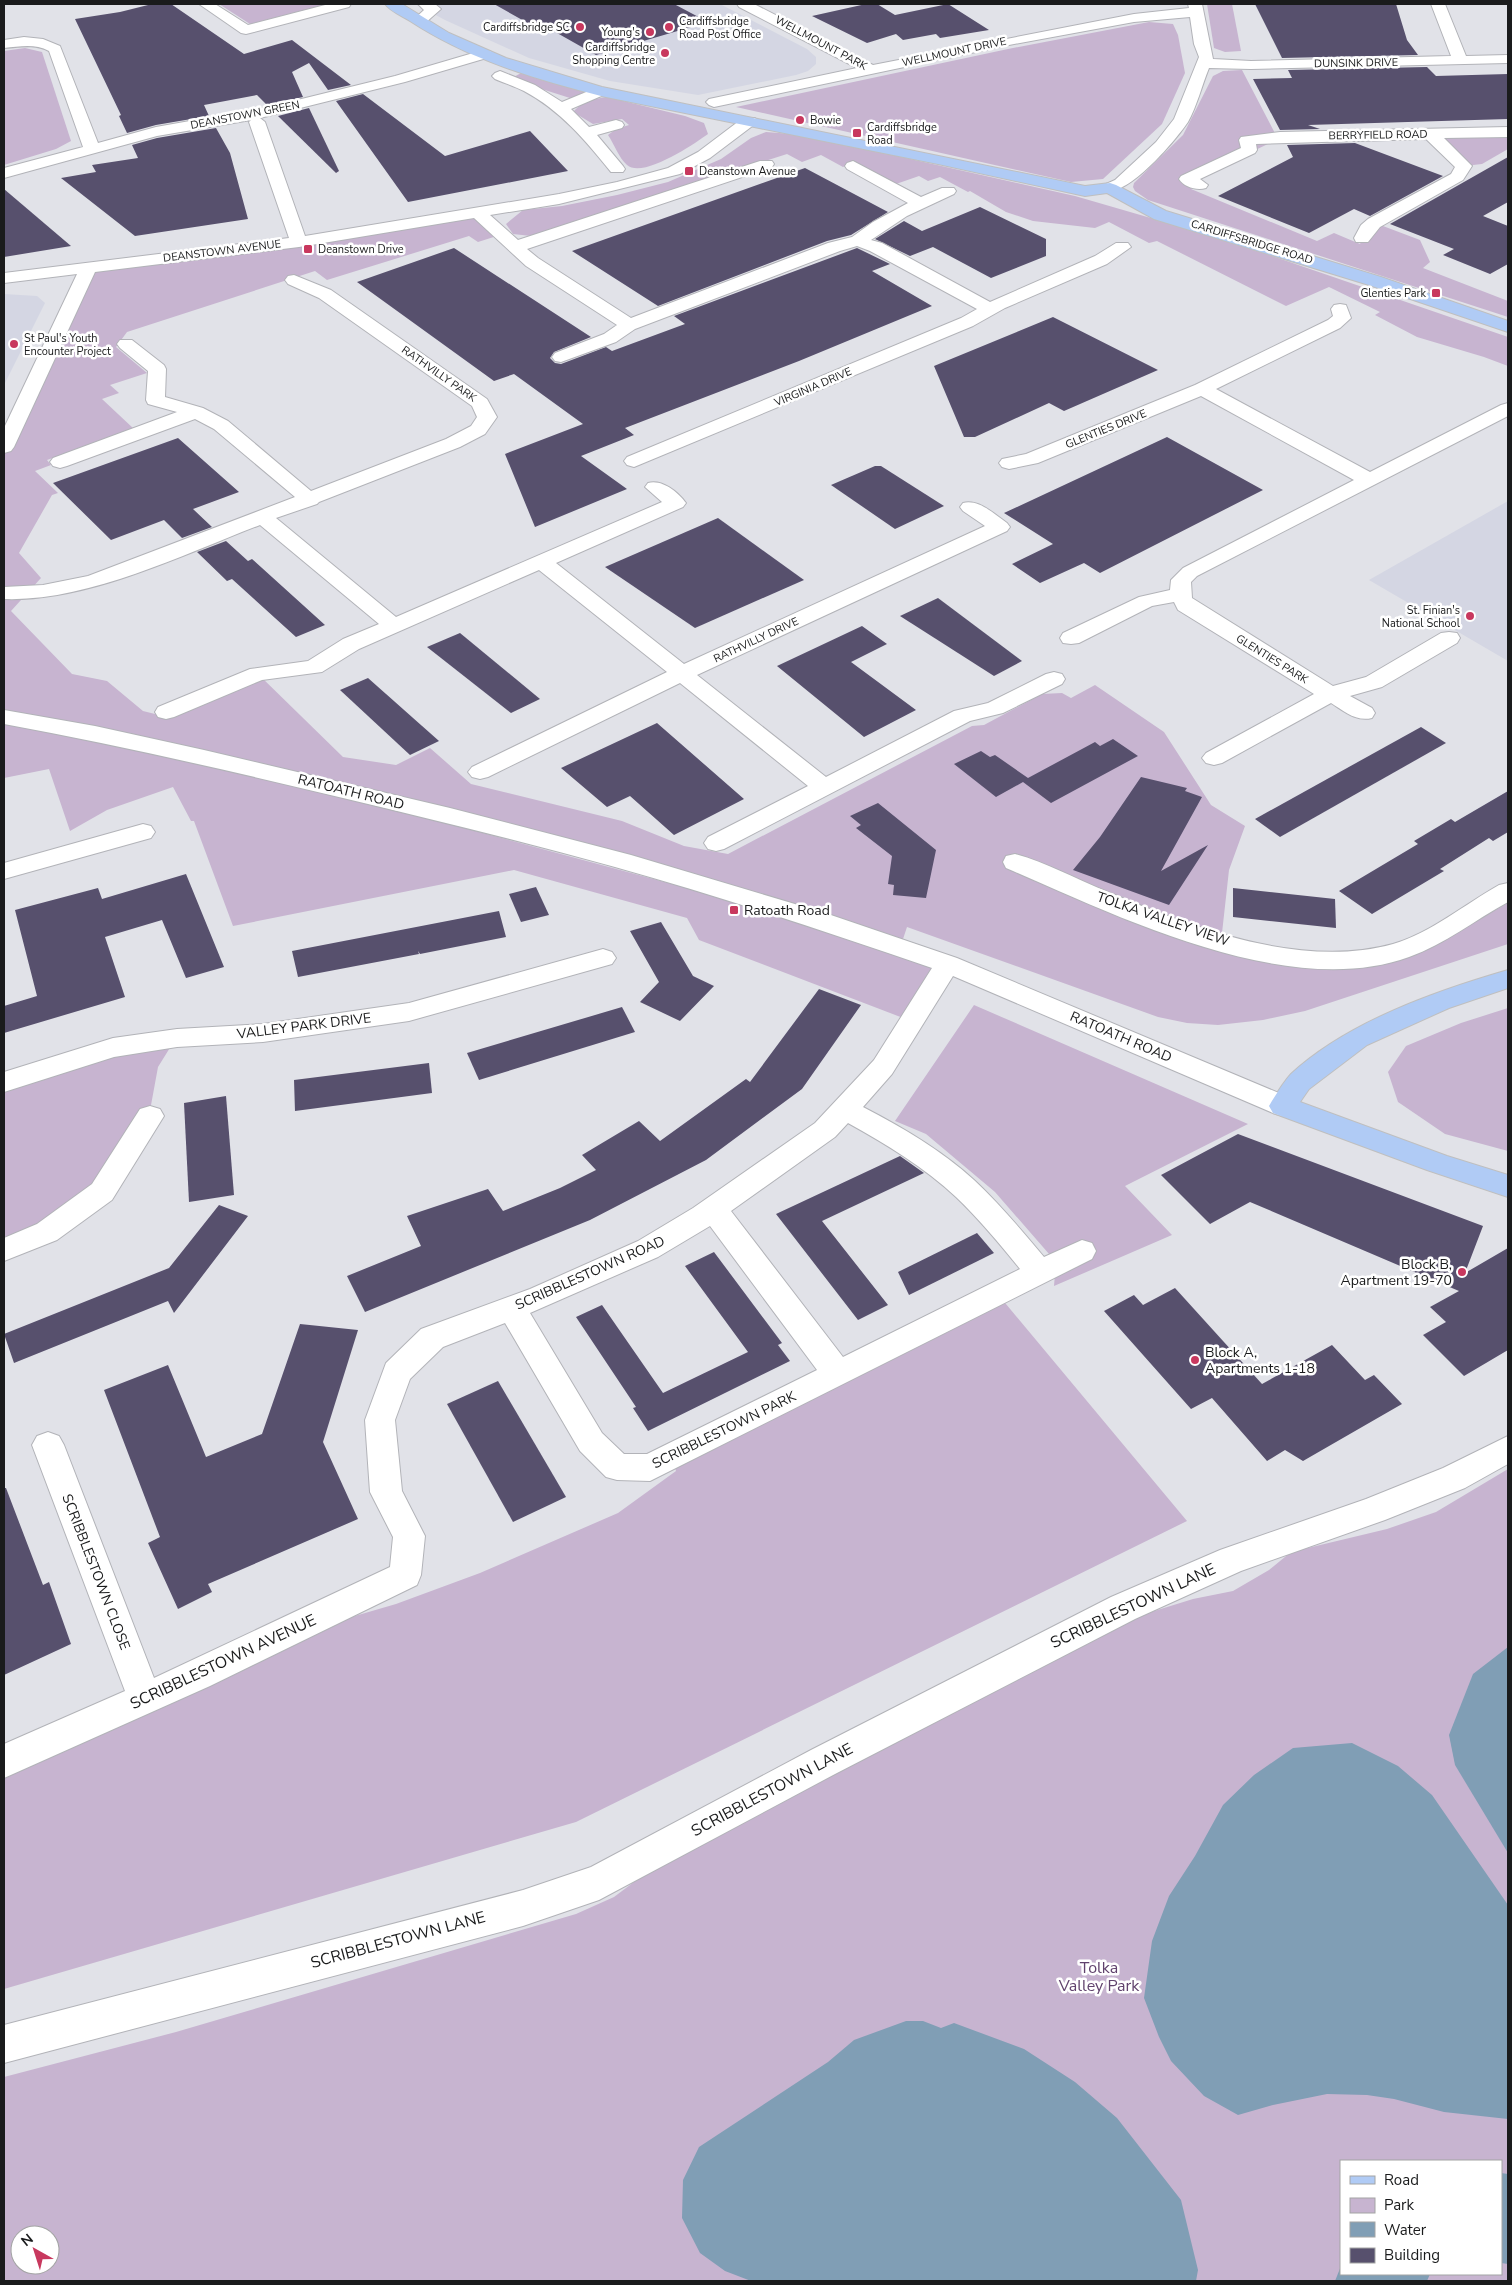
<svg xmlns="http://www.w3.org/2000/svg" width="1512" height="2285" font-family="'Nunito Sans',sans-serif">
	<style>
		.built { fill: #d4d6e3 }
		.green { fill: #c7b4d0; fill-rule: evenodd }
		.water { fill: #809eb5 }
		.lines { fill: none; stroke-linecap: round; stroke-linejoin: round }
		.river { fill: #809eb5; fill-rule: evenodd }
		.building { fill: #57506d }
		.minor-casing { stroke: #b2b3b8; stroke-width: 2 }
		.major-casing { stroke: #bfbfbf; stroke-width: 2 }
		.minor { fill: #fff; fill-rule: evenodd }
		.major { fill: #b0cbf5; fill-rule: evenodd }
		.poi-dot { fill: #c8385e; stroke: #fff; stroke-width: 2 }
		.labels { text-anchor: middle; dominant-baseline: central; stroke-width: 5; stroke-linejoin: round; paint-order: stroke }
		.far-poi-label { font-size: 11px; fill: #1a1b1c; stroke: #fff; text-anchor: start }
		.far-street-label { font-size: 11px; fill: #1a1b1c; stroke: #fff }
		.street-label { font-size: 14px; fill: #1a1b1c; stroke: #fff }
		.poi-label { font-size: 14px; fill: #1a1b1c; stroke: #fff; text-anchor: start }
		.near-street-label { font-size: 16px; fill: #1a1b1c; stroke: #fff }
		.near-park-label { font-size: 16px; fill: #60426d; stroke: #fff }
	</style>
	<rect width="100%" height="100%" fill="#e1e2e8"/>
	<g class="built">
		<polygon points="415,4 720,4 807,49 816,57 816,64 808,71 796,75 698,95 610,81 529,58 445,20"/>
		<polygon points="4,294 37,296 45,303 4,385"/>
		<polygon points="1508,501 1508,661 1369,580"/>
	</g>
	<g class="green">
		<polygon points="219,4 327,4 250,24"/>
		<polygon points="1207,4 1232,4 1241,51 1225,52 1214,48"/>
		<polygon points="1149,22 1173,24 1178,35 1185,73 1162,124 1103,179 1071,182 736,107 1008,49"/>
		<polygon points="25,48 42,52 71,141 56,149 4,165 4,51"/>
		<polygon points="1242,70 1278,139 1191,181 1198,185 1191,189 1317,241 1334,233 1360,244 1368,229 1375,223 1420,240 1430,262 1423,268 1508,301 1508,317 1148,200 1135,191 1133,187 1134,183 1183,135 1213,76 1223,71"/>
		<polygon points="523,72 586,91 580,97 570,98 510,79"/>
		<path d="M607,97L685,116L704,123L708,134C694,144 643,179 627,165C619,158 614,144 608,135L616,129L629,125L622,119L593,124L573,112C583,101 593,99 607,97Z"/>
		<polygon points="766,132 804,135 1075,196 1223,239 1508,337 1508,366 1484,357 1417,337 1375,315 1380,312 1329,287 1286,306 1157,241 1149,243 1109,222 1095,228 1033,221 1006,212 970,191 968,192 940,177 928,181 919,176 896,184 855,162 843,167 821,155 802,162 787,154 531,236 513,234 506,224 523,210 562,206 617,195 668,182 721,159 751,138"/>
		<polygon points="1508,134 1508,149 1482,164 1464,166 1433,135"/>
		<polygon points="478,214 500,235 478,242 469,236 327,280 315,271 127,332 116,347 147,373 110,385 119,393 102,399 134,429 47,460 51,465 35,471 58,493 52,495 19,553 41,578 11,611 72,674 107,681 143,711 159,715 258,674 343,757 396,765 430,748 471,784 622,821 684,846 728,854 972,726 984,725 1042,694 1062,693 1071,698 1095,685 1164,732 1211,805 1245,826 1229,870 1221,942 1297,960 1445,938 1508,903 1508,944 1305,1011 1263,1020 1218,1025 1187,1023 1158,1017 907,927 899,951 763,906 291,780 96,732 4,716 4,448 88,268"/>
		<polygon points="4,718 95,734 290,781 761,908 946,967 911,1021 699,940 687,918 514,870 233,926 194,821 191,821 173,787 107,810 70,831 49,769 4,778"/>
		<polygon points="974,1005 1248,1124 1125,1186 1172,1235 1054,1286 1056,1262 995,1192 926,1134 895,1121"/>
		<polygon points="1508,1008 1508,1151 1445,1134 1398,1102 1388,1072 1406,1046 1461,1023"/>
		<polygon points="176,1038 158,1067 149,1116 101,1192 47,1231 4,1248 4,1082 63,1065"/>
		<polygon points="1001,1298 1187,1521 576,1822 4,1989 4,1762 324,1625 396,1604 480,1573 618,1513 676,1471 672,1458"/>
		<path d="M1508,1469V2281H4V2077L176,2032L576,1914L614,1897L650,1870L1122,1621L1193,1599L1233,1591L1269,1570L1291,1552L1387,1529L1436,1512ZM1341,2161H1501V2274H1341ZM20,2235H50V2265H20Z"/>
	</g>
	<g class="water">
		<polygon points="1508,1647 1508,1853 1455,1765 1449,1735 1473,1674"/>
		<polygon points="1352,1743 1398,1766 1432,1795 1508,1905 1508,2119 1444,2112 1394,2099 1367,2095 1327,2094 1273,2105 1238,2115 1204,2096 1171,2061 1159,2037 1144,1998 1152,1941 1169,1896 1195,1856 1223,1805 1254,1775 1293,1748"/>
		<polygon points="906,2021 923,2021 941,2028 954,2023 1024,2049 1075,2082 1117,2118 1181,2200 1198,2270 1196,2281 751,2281 725,2271 700,2253 682,2218 683,2180 699,2147 828,2062 854,2040"/>
	</g>
	<g class="lines">
		<g class="river">
			<polygon points="1501,2173 1508,2174 1508,2264 1501,2263"/>
			<polygon points="1341,2266 1341,2274 1430,2274 1427,2281 1335,2281"/>
		</g>
	</g>
	<g class="building">
		<polygon points="152,4 171,4 244,54 292,40 351,85 328,90 309,63 292,72 303,97 267,105 257,95 204,105 209,116 156,125 127,133 119,116 121,115 75,19 120,12"/>
		<polygon points="494,4 674,4 708,22 596,55 550,29 542,31"/>
		<polygon points="866,4 877,4 895,15 948,4 989,30 940,38 936,34 903,40 896,34 867,43 812,16"/>
		<polygon points="1255,4 1396,4 1407,40 1418,55 1282,58"/>
		<polygon points="1427,67 1436,76 1508,74 1508,119 1308,125 1320,129 1280,130 1253,79 1292,78 1288,70"/>
		<polygon points="363,94 445,156 530,131 568,171 408,202 336,101"/>
		<polygon points="309,108 339,171 336,173 278,116"/>
		<polygon points="216,128 230,153 248,219 135,236 61,178 96,172 92,165 138,158 132,145 157,138"/>
		<polygon points="1355,143 1443,176 1370,216 1354,209 1309,233 1218,196 1293,157 1287,145"/>
		<polygon points="1508,157 1508,202 1483,216 1508,226 1508,264 1490,274 1443,255 1454,249 1390,224"/>
		<polygon points="805,168 888,212 851,235 827,241 658,306 572,251"/>
		<polygon points="4,189 71,246 4,257"/>
		<polygon points="980,207 1046,239 1046,256 991,278 933,247 910,256 875,239 904,221 922,231"/>
		<polygon points="454,248 591,337 554,352 550,358 555,363 561,364 606,347 612,351 685,324 674,316 857,248 890,264 872,271 932,306 799,361 625,428 634,435 581,456 627,489 535,527 505,454 583,424 514,374 494,381 357,282"/>
		<polygon points="1053,317 1158,370 1064,411 1049,403 975,437 964,437 934,366"/>
		<polygon points="1167,437 1263,490 1100,573 1084,563 1040,583 1012,564 1053,544 1004,513"/>
		<polygon points="178,438 239,492 193,509 212,527 182,538 164,520 111,540 53,483"/>
		<polygon points="875,466 881,466 944,506 895,529 831,485"/>
		<polygon points="718,518 804,580 695,628 605,567"/>
		<polygon points="226,541 248,561 252,559 325,625 296,637 232,579 227,581 197,552"/>
		<polygon points="938,598 1022,661 994,676 900,616"/>
		<polygon points="862,626 887,644 851,662 916,710 864,737 777,666"/>
		<polygon points="460,633 540,699 511,713 427,647"/>
		<polygon points="368,678 439,741 410,755 340,690"/>
		<polygon points="657,723 744,799 674,835 630,796 607,807 561,768"/>
		<polygon points="1421,727 1446,743 1280,837 1255,819"/>
		<polygon points="1113,739 1138,756 1051,803 1023,782 996,797 954,764 981,751 990,757 995,755 1028,778 1095,742 1100,746"/>
		<polygon points="1141,777 1187,788 1185,791 1202,797 1161,871 1208,845 1169,905 1073,870 1100,837"/>
		<polygon points="1508,791 1508,832 1493,841 1489,838 1440,869 1444,871 1372,914 1339,891 1418,844 1414,841 1451,819 1455,822"/>
		<polygon points="878,803 936,850 926,898 893,895 894,885 888,884 892,856 856,828 861,825 850,816"/>
		<polygon points="186,874 224,967 186,978 162,920 105,937 125,997 4,1033 4,1006 37,996 15,910 98,888 102,899"/>
		<polygon points="536,887 549,915 521,922 509,894"/>
		<polygon points="1233,888 1335,899 1336,928 1233,917"/>
		<polygon points="499,911 506,937 420,954 418,951 419,954 298,977 292,951"/>
		<polygon points="661,922 693,976 714,986 680,1021 640,1002 659,982 630,931"/>
		<polygon points="819,989 861,1005 802,1089 706,1160 590,1220 365,1312 347,1276 421,1246 407,1216 488,1189 503,1211 560,1188 596,1170 582,1155 639,1121 660,1141 746,1079 750,1082"/>
		<polygon points="622,1007 635,1032 479,1080 467,1053"/>
		<polygon points="429,1063 432,1093 295,1111 294,1080"/>
		<polygon points="226,1096 234,1195 189,1202 184,1103"/>
		<polygon points="1238,1134 1483,1226 1465,1273 1508,1248 1508,1350 1464,1376 1423,1335 1446,1322 1430,1307 1459,1291 1250,1202 1210,1224 1161,1175"/>
		<polygon points="900,1156 924,1173 822,1221 888,1305 858,1320 776,1214"/>
		<polygon points="219,1205 248,1216 174,1313 168,1301 14,1363 4,1334 169,1268"/>
		<polygon points="977,1233 994,1253 909,1295 898,1272"/>
		<polygon points="714,1252 782,1343 778,1345 790,1361 648,1431 633,1408 636,1407 576,1317 602,1305 663,1393 748,1352 685,1266"/>
		<polygon points="1175,1288 1262,1384 1332,1345 1365,1380 1374,1375 1402,1404 1303,1461 1285,1450 1267,1461 1212,1398 1191,1409 1104,1311 1134,1295 1143,1305"/>
		<polygon points="300,1324 358,1330 323,1442 358,1519 208,1584 212,1592 178,1609 148,1543 160,1537 104,1390 168,1365 206,1457 262,1434"/>
		<polygon points="498,1381 566,1497 513,1522 447,1404"/>
		<polygon points="4,1488 6,1488 43,1585 49,1582 71,1644 4,1675"/>
	</g>
	<g class="lines">
		<g class="minor-casing">
			<g id="minor">
				<polygon points="199,4 215,4 248,25 329,4 351,4 349,7 246,34 241,33"/>
				<polygon points="418,4 435,4 441,9 424,24 419,25 412,21 424,10"/>
				<path d="M737,4H754L873,65L1134,14L1189,8L1188,4H1202L1213,59L1251,61L1451,56L1431,4H1445L1466,56L1508,55V63L1251,69L1209,68C1202,85 1197,106 1188,122C1175,141 1128,197 1104,191L1102,188L1104,185L1115,180L1156,142L1174,119L1199,57L1194,44L1190,17L1134,22L1009,45L714,107L709,105L706,102L709,99L857,68L739,7Z"/>
				<path d="M24,37L43,39L60,46L98,143L156,127L269,107L395,76L480,51H490L492,54L490,57L405,82L260,118L265,122L305,236L559,194L617,182L668,168L698,152L743,118H755L757,121L755,124L710,158L680,174L559,204L490,215L518,240L760,161H772L774,164L772,167L527,249L538,258L631,318L828,243L852,237L873,222L908,203L847,169L845,166L847,163L853,161L921,197L942,188H954L956,191L954,194L907,216L871,240L882,243L990,302L1095,256L1116,243H1128L1131,247L1107,264L1005,308L973,326L634,467L627,465L624,461L627,457L961,318L977,309L870,251L857,246L840,251L635,329L616,342L561,362L555,361L552,357L555,353L604,334L617,325L526,266L474,218L299,247L95,272L14,447L11,451L4,453V428L77,274L4,283V273L289,238L249,122L251,120L157,136L4,178V168L83,147L49,51C34,43 19,47 4,48V40Z"/>
				<path d="M500,71L535,85L562,102L596,88H606L609,91L606,94L571,109L589,127L616,120L622,122L624,125L622,128L597,135L623,166L625,169L623,172H611C586,141 560,110 524,91C514,86 504,83 495,79L492,76L495,73Z"/>
				<path d="M1508,127V137L1444,138L1472,166L1463,180L1380,227L1368,242H1356L1354,238L1361,225L1368,219L1451,174L1455,167L1426,139L1256,144L1257,150L1255,153L1200,179L1208,185L1206,188C1197,191 1184,187 1179,179L1181,176L1241,148L1239,140L1241,137L1280,132Z"/>
				<path d="M294,275L331,290L487,399L497,417L485,434L460,447L319,502L317,504L276,518L396,617L662,502L645,487L648,483C662,479 678,492 686,503L683,507L556,563L684,664L985,526L963,511L960,507L963,503C979,499 994,514 1007,523L1010,527L1007,531L697,675L826,777L954,711L988,703L1046,674L1054,672L1062,674L1065,679L1062,684L1003,713L970,721L724,849L716,851L708,849L704,843L708,837L808,786L680,683L488,777L480,779L472,777L468,772L472,767L667,672L539,570L359,649L322,672L262,680L174,717L166,719L158,717L155,712L158,707L250,669L308,661L343,639L379,624L260,525C182,555 87,602 4,599V587L43,585L88,576L295,497L214,429L195,419L67,466L60,468L53,466L50,462L53,458L177,412L148,404L146,400L148,371L120,348L117,344L120,340H132L164,365L166,369L165,397L203,408L228,421L311,491L446,439L471,426L477,417L472,406L319,298L288,284L285,280L288,276Z"/>
				<path d="M1340,304L1346,305L1351,318L1340,328L1216,389L1370,472L1501,405L1508,403V416L1197,576L1191,582L1192,598L1333,686L1366,677L1441,633L1449,632L1457,633L1460,638L1457,643L1382,687L1350,696L1372,708L1375,713L1372,718C1356,722 1344,711 1331,703L1222,763L1214,765L1206,763L1202,758L1206,753L1314,694L1178,610L1174,602L1152,606L1079,643L1071,644L1063,643L1060,638L1063,633L1139,597L1170,590L1171,580L1183,568L1354,480L1201,396L1038,463L1009,469L1002,467L999,463L1002,459L1026,454L1195,385L1328,320L1333,316L1331,309L1334,305Z"/>
				<path d="M4,710L95,726L204,750L450,808L631,855L825,913L957,958L1293,1099L1297,1106L1293,1113L1283,1116L1273,1113L953,976L892,1074L863,1107C902,1127 941,1150 974,1180C1000,1204 1022,1231 1044,1257L1082,1240L1092,1243L1096,1251L1092,1259L650,1481L617,1480L606,1477L580,1451L505,1323L443,1347L410,1379L395,1420L402,1491L425,1536L421,1575L417,1585L210,1686L4,1778V1744L125,1691L32,1445L37,1436L48,1432L59,1436L64,1445L154,1678L390,1567L393,1537L370,1492L365,1420L386,1363L421,1329L530,1289L638,1241L693,1208L815,1123L874,1060L932,968C827,932 722,897 615,867C525,842 434,820 343,798C231,771 118,745 4,724ZM848,1123C886,1144 924,1167 956,1197C979,1219 1000,1244 1020,1269L843,1357L731,1211L835,1137ZM710,1226L817,1370L647,1454H624L602,1433L530,1313L658,1257Z"/>
				<polygon points="143,824 151,826 155,832 151,838 4,879 4,863"/>
				<path d="M1015,854C1045,862 1074,878 1103,890C1189,926 1299,970 1393,944C1431,933 1465,904 1499,885L1508,883V902C1475,920 1445,944 1409,957C1288,1001 1117,916 1006,868L1003,862L1006,856Z"/>
				<polygon points="603,949 612,952 616,958 612,964 409,1021 263,1042 177,1047 114,1057 4,1092 4,1072 113,1038 177,1029 263,1024 409,1003"/>
				<polygon points="150,1106 160,1109 164,1116 112,1200 57,1240 4,1261 4,1238 37,1224 92,1184 140,1109"/>
				<polygon points="1508,1436 1508,1464 1465,1488 1385,1520 1241,1571 1135,1619 835,1774 599,1900 523,1926 4,2063 4,2025 523,1890 591,1867 811,1750 1111,1597 1220,1550 1366,1499 1443,1468"/>
			</g>
		</g>
		<g class="major-casing">
			<g id="major">
				<path d="M385,4H402L449,33L506,58L602,87L1085,186L1110,183L1116,185L1166,211L1381,277L1508,321V332L1369,285L1154,219L1107,193L1085,196L938,164L601,96C534,79 468,59 410,21C402,16 390,11 385,4Z"/>
				<path d="M1508,970V988L1449,1008L1367,1045L1309,1089L1300,1102L1447,1156L1508,1175V1197L1427,1170L1273,1113L1269,1106C1275,1096 1283,1083 1291,1074C1347,1022 1436,991 1508,970Z"/>
			</g>
		</g>
		<use href="#minor" class="minor"/>
		<use href="#major" class="major"/>
	</g>
	<g class="poi-dot">
		<circle cx="580" cy="27" r="5"/>
		<circle cx="669" cy="27" r="5"/>
		<circle cx="650" cy="32" r="5"/>
		<circle cx="665" cy="53" r="5"/>
		<circle cx="800" cy="120" r="5"/>
		<rect x="852" y="128" width="10" height="10" rx="2.5"/>
		<rect x="684" y="166" width="10" height="10" rx="2.5"/>
		<rect x="303" y="244" width="10" height="10" rx="2.5"/>
		<rect x="1431" y="288" width="10" height="10" rx="2.5"/>
		<circle cx="14" cy="344" r="5"/>
		<circle cx="1470" cy="616" r="5"/>
		<rect x="729" y="905" width="10" height="10" rx="2.5"/>
		<circle cx="1462" cy="1272" r="5"/>
		<circle cx="1195" cy="1360" r="5"/>
	</g>
	<g class="labels">
		<g class="far-poi-label">
			<text x="679" y="21">Cardiffsbridge<tspan x="679" dy="13">Road Post Office</tspan></text>
			<text x="570" y="27" text-anchor="end">Cardiffsbridge SC</text>
			<text x="640" y="32" text-anchor="end">Young's</text>
			<text x="655" y="47" text-anchor="end">Cardiffsbridge<tspan x="655" dy="13">Shopping Centre</tspan></text>
			<text x="810" y="120">Bowie</text>
			<text x="867" y="127">Cardiffsbridge<tspan x="867" dy="13">Road</tspan></text>
			<text x="699" y="171">Deanstown Avenue</text>
			<text x="318" y="249">Deanstown Drive</text>
			<text x="1426" y="293" text-anchor="end">Glenties Park</text>
			<text x="24" y="338">St Paul's Youth<tspan x="24" dy="13">Encounter Project</tspan></text>
			<text x="1460" y="610" text-anchor="end">St. Finian's<tspan x="1460" dy="13">National School</tspan></text>
		</g>
		<g class="far-street-label">
			<text transform="translate(821 43) rotate(28)">WELLMOUNT PARK</text>
			<text transform="translate(954 52) rotate(-12)">WELLMOUNT DRIVE</text>
			<text transform="translate(1356 63) rotate(-1)">DUNSINK DRIVE</text>
			<text transform="translate(245 115) rotate(-11)">DEANSTOWN GREEN</text>
			<text transform="translate(1378 135) rotate(-1)">BERRYFIELD ROAD</text>
			<text transform="translate(1252 242) rotate(17)">CARDIFFSBRIDGE ROAD</text>
			<text transform="translate(222 251) rotate(-7)">DEANSTOWN AVENUE</text>
			<text transform="translate(439 374) rotate(35)">RATHVILLY PARK</text>
			<text transform="translate(813 387) rotate(-23)">VIRGINIA DRIVE</text>
			<text transform="translate(1106 429) rotate(-22)">GLENTIES DRIVE</text>
			<text transform="translate(756 640) rotate(-25)">RATHVILLY DRIVE</text>
			<text transform="translate(1272 659) rotate(32)">GLENTIES PARK</text>
		</g>
		<g class="street-label">
			<text transform="translate(351 792) rotate(14)">RATOATH ROAD</text>
			<text transform="translate(1163 919) rotate(19)">TOLKA VALLEY VIEW</text>
			<text transform="translate(304 1026) rotate(-7)">VALLEY PARK DRIVE</text>
			<text transform="translate(1121 1037) rotate(23)">RATOATH ROAD</text>
			<text transform="translate(590 1273) rotate(-24)">SCRIBBLESTOWN ROAD</text>
			<text transform="translate(724 1430) rotate(-26)">SCRIBBLESTOWN PARK</text>
			<text transform="translate(96 1572) rotate(69)">SCRIBBLESTOWN CLOSE</text>
		</g>
		<g class="poi-label">
			<text x="744" y="910">Ratoath Road</text>
			<text x="1452" y="1264" text-anchor="end">Block B,<tspan x="1452" dy="16">Apartment 19-70</tspan></text>
			<text x="1205" y="1352">Block A,<tspan x="1205" dy="16">Apartments 1-18</tspan></text>
		</g>
		<g class="near-street-label">
			<text transform="translate(1133 1606) rotate(-25)">SCRIBBLESTOWN LANE</text>
			<text transform="translate(223 1662) rotate(-25)">SCRIBBLESTOWN AVENUE</text>
			<text transform="translate(772 1790) rotate(-28)">SCRIBBLESTOWN LANE</text>
			<text transform="translate(398 1940) rotate(-15)">SCRIBBLESTOWN LANE</text>
		</g>
		<g class="near-park-label">
			<text x="1099" y="1968">Tolka<tspan x="1099" dy="18">Valley Park</tspan></text>
		</g>
	</g>
	<rect width="1512" height="2285" fill="none" stroke="#1a1b1c" stroke-width="10"/>
	<rect x="1340" y="2160" width="162" height="115" fill="#ffffff" stroke="#a3a4a4"/>
	<rect x="1350" y="2176" width="25" height="8" fill="#b0cbf5" stroke="#a3a4a4"/>
	<text x="1384" y="2185" font-size="15" fill="#1a1b1c">Road</text>
	<rect x="1350" y="2198" width="25" height="15" fill="#c7b4d0" stroke="#a3a4a4"/>
	<text x="1384" y="2210" font-size="15" fill="#1a1b1c">Park</text>
	<rect x="1350" y="2222" width="25" height="15" fill="#809eb5" stroke="#a3a4a4"/>
	<text x="1384" y="2235" font-size="15" fill="#1a1b1c">Water</text>
	<rect x="1350" y="2248" width="25" height="15" fill="#57506d" stroke="#a3a4a4"/>
	<text x="1384" y="2260" font-size="15" fill="#1a1b1c">Building</text>
	<g transform="translate(35 2250) rotate(321)"><circle r="24" fill="#ffffff" stroke="#a3a4a4"/>
	<path d="M0-4L9 19L0 12L-9 19Z" fill="#c8385e"/>
	<text y="-8" font-size="14" font-weight="bold" text-anchor="middle" fill="#1a1b1c">N</text>
	</g>
</svg>
